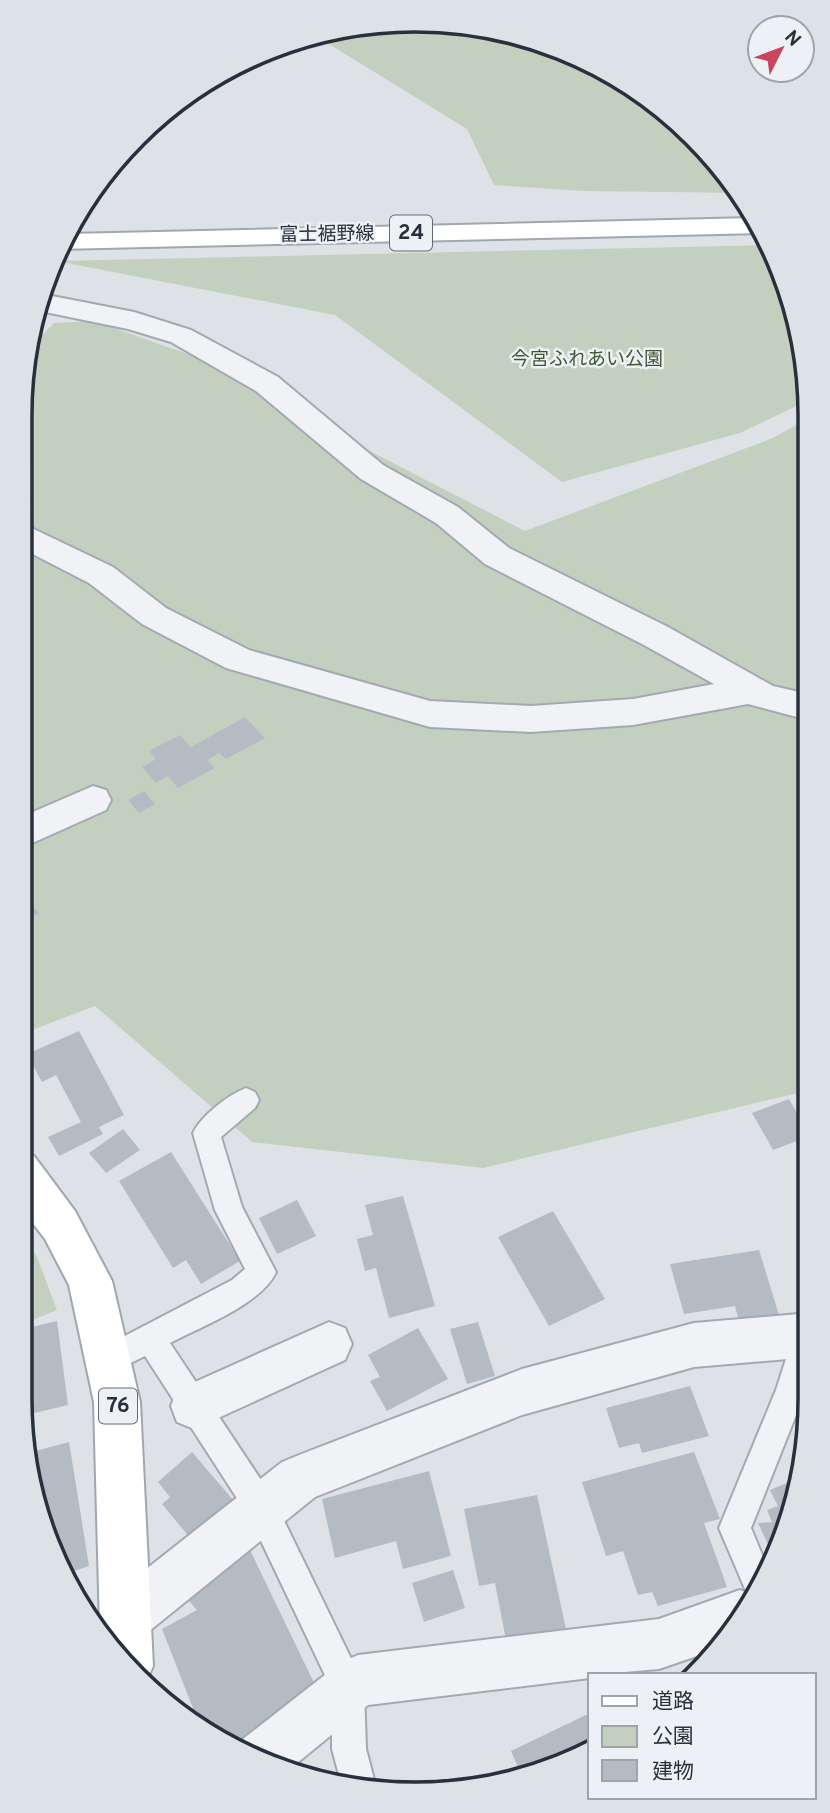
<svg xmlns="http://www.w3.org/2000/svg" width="830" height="1813" font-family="Overpass,'Noto Sans JP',sans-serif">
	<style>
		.green { fill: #c4d0bf }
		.building { fill: #b5bbc3 }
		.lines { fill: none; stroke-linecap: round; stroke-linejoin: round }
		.lane-casing { stroke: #a4a9b1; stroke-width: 4 }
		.street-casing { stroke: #a4a9b1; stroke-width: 4 }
		.primary-casing { stroke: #9ea7b2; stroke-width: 4 }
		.lane { fill: #f0f2f5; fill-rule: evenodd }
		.street { fill: #f0f2f5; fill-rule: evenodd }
		.primary { fill: #fff; fill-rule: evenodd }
		.labels { text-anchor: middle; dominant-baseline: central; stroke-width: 5; stroke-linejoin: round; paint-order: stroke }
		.far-street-label { font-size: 19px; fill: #28303d; stroke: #edf1f5 }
		.far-park-label { font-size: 19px; fill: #3d5836; stroke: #edf1f5 }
		.shield { fill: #edf1f5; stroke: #636a74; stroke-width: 2 }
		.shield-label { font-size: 21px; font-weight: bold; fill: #28303d }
		.rim { fill: none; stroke: #28303d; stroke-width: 3.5 }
	</style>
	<rect width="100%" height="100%" fill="#dee2e7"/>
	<g class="green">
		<polygon points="415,19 566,49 656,101 729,174 740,193 582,191 494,185 467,129 319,38"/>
		<polygon points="770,245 780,263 807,363 807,401 740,433 562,482 335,315 56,261"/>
		<polygon points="94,321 199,358 279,404 525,531 773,438 807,419 810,1090 483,1168 252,1142 95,1006 19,1035 19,415 33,345 54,323"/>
		<polygon points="19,1230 37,1257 57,1310 19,1326"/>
	</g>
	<g class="building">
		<polygon points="245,717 265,738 226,759 219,753 207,760 215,768 178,788 168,776 156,783 142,767 156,759 149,751 180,735 191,747"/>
		<polygon points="144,791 155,804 139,813 128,800"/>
		<polygon points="22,893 39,913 19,925 19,894"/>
		<polygon points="79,1031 124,1115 99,1127 103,1134 59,1156 48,1137 81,1122 56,1075 42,1082 27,1054"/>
		<polygon points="789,1099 810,1136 773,1150 752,1113"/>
		<polygon points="123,1129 140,1150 106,1173 89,1153"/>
		<polygon points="171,1152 240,1261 201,1284 186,1260 173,1268 119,1181"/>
		<polygon points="403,1196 435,1306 389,1318 376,1268 365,1271 357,1239 373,1235 365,1205"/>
		<polygon points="297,1200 316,1236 277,1254 259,1218"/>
		<polygon points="553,1211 605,1299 549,1326 498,1237"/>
		<polygon points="759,1250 780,1318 740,1325 735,1306 684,1314 670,1264"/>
		<polygon points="57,1321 68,1405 22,1416 19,1398 19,1330"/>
		<polygon points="478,1322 495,1376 467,1384 450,1329"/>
		<polygon points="418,1328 448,1379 387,1411 370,1381 380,1377 368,1355"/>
		<polygon points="690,1386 709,1436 642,1453 639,1443 619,1448 606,1408"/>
		<polygon points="69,1442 89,1566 68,1573 40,1526 28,1453"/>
		<polygon points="192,1452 234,1501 191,1539 162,1504 170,1497 158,1482"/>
		<polygon points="694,1452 720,1519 704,1523 727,1587 658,1606 652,1592 638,1595 623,1551 606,1556 582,1482"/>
		<polygon points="429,1471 451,1556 403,1569 396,1541 335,1558 322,1499"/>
		<polygon points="794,1480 781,1549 775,1559 758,1523 772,1522 767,1510 778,1506 770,1490"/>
		<polygon points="537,1495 566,1629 506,1640 495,1583 479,1586 464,1509"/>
		<polygon points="250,1550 316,1687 234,1747 217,1741 200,1726 162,1629 197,1610 189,1601 213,1577"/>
		<polygon points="453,1570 465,1608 424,1622 412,1583"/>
		<polygon points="590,1713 590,1748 520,1772 511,1751"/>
	</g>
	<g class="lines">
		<g class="lane-casing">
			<g id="lane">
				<path d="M246,1088L255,1092L259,1100L255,1108L221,1137L242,1207L276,1272C262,1304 200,1327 170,1343L273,1498L360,1677L364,1689L366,1749L376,1787L342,1786L332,1749V1690L251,1520L145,1356L108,1374L98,1370L93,1360L98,1350L232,1280L245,1269L215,1210L193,1133C201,1116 228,1095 246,1088Z"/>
				<polygon points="807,1321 810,1322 811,1373 806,1390 751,1528 768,1569 751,1597 748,1596 719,1528 776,1390 797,1325"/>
			</g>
		</g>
		<g class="street-casing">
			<g id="street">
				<polygon points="47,295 134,312 191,330 278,377 383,465 458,507 509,548 668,627 773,686 808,694 808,720 748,704 633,725 531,732 430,727 226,668 142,624 89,583 19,547 19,522 113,567 166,608 249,650 430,701 531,706 633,699 714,684 644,645 485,564 436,523 361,479 256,391 171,342 128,329 40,311 43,297"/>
				<polygon points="93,786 106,790 111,800 106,810 19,849 19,818"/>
				<polygon points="810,1313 811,1357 694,1367 522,1415 315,1497 143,1636 125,1643 107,1636 100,1618 107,1600 282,1462 299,1455 522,1369 694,1323"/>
				<polygon points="329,1322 345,1328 352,1344 345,1360 194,1429 177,1422 171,1406 177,1390"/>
				<polygon points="740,1590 752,1595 720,1648 659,1669 590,1675 590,1678 368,1705 291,1768 239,1749 243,1739 340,1663 358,1655 659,1619"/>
			</g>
		</g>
		<g class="primary-casing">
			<g id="primary">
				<polygon points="754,218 763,233 59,249 69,234"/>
				<polygon points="19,1151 34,1156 75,1211 112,1281 140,1402 153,1666 146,1682 117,1659 100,1629 94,1402 69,1285 45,1239 19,1205"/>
			</g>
		</g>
		<use href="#lane" class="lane"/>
		<use href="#street" class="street"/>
		<use href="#primary" class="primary"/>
	</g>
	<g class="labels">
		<g class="far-street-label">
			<text transform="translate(327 235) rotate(-1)">富士裾野線</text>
		</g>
		<g class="far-park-label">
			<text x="587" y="360">今宮ふれあい公園</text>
		</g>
		<g class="shield">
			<rect x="390" y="215.5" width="42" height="35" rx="5"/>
			<rect x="99" y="1388.5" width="38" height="35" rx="5"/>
		</g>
		<g class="shield-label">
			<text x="411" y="233">24</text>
			<text x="118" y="1406">76</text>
		</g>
	</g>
	<path d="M0 0H830V1813H0ZM415 32H415A383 383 0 0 1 798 415V1399A383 383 0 0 1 415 1782H415A383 383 0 0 1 32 1399V415A383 383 0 0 1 415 32Z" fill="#dde2e6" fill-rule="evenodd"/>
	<path class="rim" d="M415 32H415A383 383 0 0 1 798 415V1399A383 383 0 0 1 415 1782H415A383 383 0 0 1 32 1399V415A383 383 0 0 1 415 32Z"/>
	<rect x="588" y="1673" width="228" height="126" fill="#edf1f5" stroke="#9ea4ab" stroke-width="2"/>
	<rect x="602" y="1696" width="35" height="10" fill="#ffffff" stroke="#9ea4ab" stroke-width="2"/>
	<text x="652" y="1708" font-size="21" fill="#28303d">道路</text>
	<rect x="602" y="1726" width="35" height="21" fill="#c4d0bf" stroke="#9ea4ab" stroke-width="2"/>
	<text x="652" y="1743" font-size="21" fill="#28303d">公園</text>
	<rect x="602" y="1760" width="35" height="21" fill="#b5bbc3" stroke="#9ea4ab" stroke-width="2"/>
	<text x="652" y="1778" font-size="21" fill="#28303d">建物</text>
	<g transform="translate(781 49) rotate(48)"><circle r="33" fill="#edf1f5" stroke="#9ea4ab" stroke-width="2"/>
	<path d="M0-5L12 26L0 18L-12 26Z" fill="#c8475f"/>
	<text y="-10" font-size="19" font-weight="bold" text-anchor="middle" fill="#28303d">N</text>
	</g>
</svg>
